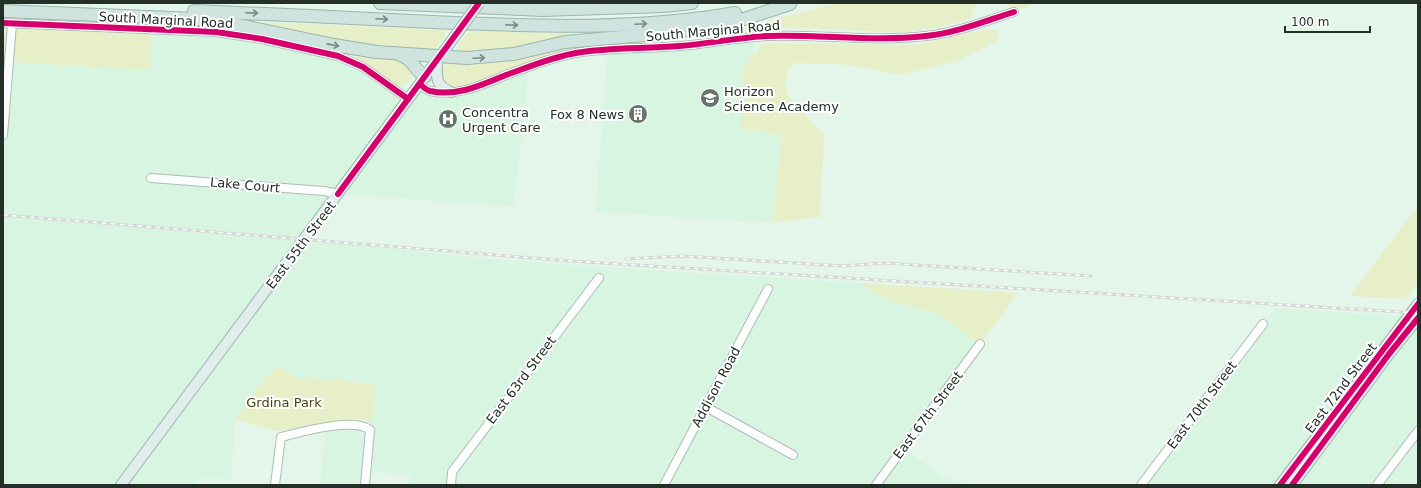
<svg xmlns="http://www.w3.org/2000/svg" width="1421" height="488" font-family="'DejaVu Sans',sans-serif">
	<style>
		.built { fill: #d8f5e2 }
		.green { fill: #e7efc9 }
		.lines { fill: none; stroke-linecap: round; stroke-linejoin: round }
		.minor-casing { stroke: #afbcb4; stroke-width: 10 }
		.major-casing { stroke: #9bb6ae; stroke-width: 12 }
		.highway-casing { stroke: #9bb6ae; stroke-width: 14 }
		.minor { stroke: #fbfefc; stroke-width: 8 }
		.major { stroke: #e1edeb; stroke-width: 10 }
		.highway { stroke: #cfe3df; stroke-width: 12 }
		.rail-casing { stroke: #d3d8d5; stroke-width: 3 }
		.rail { stroke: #fff; stroke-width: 1.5; stroke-dasharray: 4.5; stroke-linecap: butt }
		.major-bridge-casing { stroke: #9bb6ae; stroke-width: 12; stroke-linecap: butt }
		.major-bridge { stroke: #e1edeb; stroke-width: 10 }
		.cycleway-casing { stroke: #fff; stroke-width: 8 }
		.cycleway { stroke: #d6006c; stroke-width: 6 }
		.oneway { stroke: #798983 }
		.labels { text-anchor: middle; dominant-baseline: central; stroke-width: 4; stroke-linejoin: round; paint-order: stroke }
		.street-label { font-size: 13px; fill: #232f27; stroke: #fff }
		.poi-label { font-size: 13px; fill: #232f27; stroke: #fff; text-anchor: start }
		.park-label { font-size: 13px; fill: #474612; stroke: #fff }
	</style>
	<rect width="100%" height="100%" fill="#e4f5ea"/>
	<g class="built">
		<polygon points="153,29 216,32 338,56 408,99 420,84 428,91 451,92 529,67 514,207 338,194 305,239 490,259 614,268 861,283 887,300 937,313 980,344 904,448 942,477 968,485 409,485 410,475 367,471 365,485 320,485 325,427 368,428 374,385 350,381 296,377 275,367 235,420 231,480 206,478 195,482 193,485 3,485 3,87 9,62"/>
		<polygon points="755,37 748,131 782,134 772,223 595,212 608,49"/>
		<polygon points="1276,308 1418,317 1418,485 1141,485"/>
	</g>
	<g class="green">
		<path d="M838,3H976L971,18L938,28L910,31H872L789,28H755L662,43L610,44L577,48L561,52L531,61L465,87C455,88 449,88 441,83C442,70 440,66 453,61L725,29L780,18Z"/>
		<path d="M1005,3H1036C1024,8 1016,14 1005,3Z"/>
		<polygon points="255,22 446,30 444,34 445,36 433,52 387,51 255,25"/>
		<polygon points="3,23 153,29 150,70 9,62 3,87"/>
		<path d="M988,29C995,29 998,30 999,37L997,41L958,61L898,75L874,69L839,64L794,63L789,69L785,85L789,97L824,135L820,217L772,223L782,135L741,129L740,126L745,98L742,78L743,69L752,55L764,43L918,45Z"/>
		<polygon points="470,31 575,34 576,38 532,48 459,54 457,49 460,41"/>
		<path d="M355,52L400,59L413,69C413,81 409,85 397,86L364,64L352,58Z"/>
		<polygon points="1418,206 1418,283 1406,299 1350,296"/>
		<polygon points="861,283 1018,293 980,344 937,313 887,300"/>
		<polygon points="275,366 296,377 350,381 375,385 372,420 334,421 277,431 235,420"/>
	</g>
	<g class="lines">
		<g class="minor-casing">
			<g id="minor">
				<polyline points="3,23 216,32 262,39 338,56 363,67 408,99"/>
				<path d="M420,84C423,87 426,90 430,91C457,97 482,85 506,75C529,67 552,57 576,53C610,47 645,49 679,46C709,44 738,37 767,36C820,34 873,42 926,36C956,33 985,21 1014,12"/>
				<polyline points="3,135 12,24"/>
				<polyline points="151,178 324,191 338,194"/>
				<polyline points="706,407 793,455"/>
				<path d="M275,485L281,437C301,432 353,417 370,430L365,485"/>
				<polyline points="451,485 452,472 599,278"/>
				<polyline points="664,485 753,317 768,289"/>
				<polyline points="876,485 980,344"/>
				<polyline points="1141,485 1263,324"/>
				<polyline points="1377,485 1418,431"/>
			</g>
		</g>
		<g class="major-casing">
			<g id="major">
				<path d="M437,61C437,76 434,85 451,92"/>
				<polyline points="121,485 458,32"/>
				<polyline points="1280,485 1418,304"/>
				<polyline points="1292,485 1389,354 1418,318"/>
			</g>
		</g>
		<g class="highway-casing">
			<g id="highway">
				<polyline points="380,3 543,10 664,6 692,3"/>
				<polyline points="3,11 197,19 243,26 334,45 377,52 467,58 514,54 565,42 667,33 718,25 744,19 790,4"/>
				<path d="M194,11C274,14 353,18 433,22C533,26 635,31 735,13"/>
				<path d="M400,55C413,59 414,69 425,77"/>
			</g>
		</g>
		<use href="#minor" class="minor"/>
		<use href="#major" class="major"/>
		<use href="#highway" class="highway"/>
		<g class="rail-casing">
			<g id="rail">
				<polyline points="3,215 570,261 1418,313"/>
				<polyline points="626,259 682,256 842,266 885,263 1091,276"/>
			</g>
		</g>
		<use href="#rail" class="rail"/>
		<g class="major-bridge-casing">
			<polyline id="major-bridge" points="458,32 479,3"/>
		</g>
		<use href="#major-bridge" class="major-bridge"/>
		<g class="cycleway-casing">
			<g id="cycleway">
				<polyline points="3,23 216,32 262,39 338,56 363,67 408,99"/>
				<path d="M420,84C423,87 426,90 430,91C457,97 482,85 506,75C529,67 552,57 576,53C610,47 645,49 679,46C709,44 738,37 767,36C820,34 873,42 926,36C956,33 985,21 1014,12"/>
				<polyline points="338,194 479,3"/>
				<polyline points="1280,485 1418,304"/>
				<polyline points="1292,485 1389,354 1418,318"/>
			</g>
		</g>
		<use href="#cycleway" class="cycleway"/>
	</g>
	<defs><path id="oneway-shaft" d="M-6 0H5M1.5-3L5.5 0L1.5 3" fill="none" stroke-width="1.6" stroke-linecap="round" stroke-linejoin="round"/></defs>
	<g class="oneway">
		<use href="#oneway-shaft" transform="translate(252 13) rotate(2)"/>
		<use href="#oneway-shaft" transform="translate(382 19) rotate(3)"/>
		<use href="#oneway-shaft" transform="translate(641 24) rotate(-3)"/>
		<use href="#oneway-shaft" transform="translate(512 25) rotate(1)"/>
		<use href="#oneway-shaft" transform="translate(333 45) rotate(11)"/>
		<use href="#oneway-shaft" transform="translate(479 58) rotate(-3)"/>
	</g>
	<defs>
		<g id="school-disc" transform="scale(1)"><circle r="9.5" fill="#67746b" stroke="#fff"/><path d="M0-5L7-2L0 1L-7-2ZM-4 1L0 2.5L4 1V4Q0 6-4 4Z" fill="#fff"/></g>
		<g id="building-disc" transform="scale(1)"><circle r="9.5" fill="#67746b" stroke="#fff"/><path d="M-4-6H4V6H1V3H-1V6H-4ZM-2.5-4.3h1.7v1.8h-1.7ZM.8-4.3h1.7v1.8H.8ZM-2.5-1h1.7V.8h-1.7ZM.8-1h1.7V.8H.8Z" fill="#fff"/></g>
		<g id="hospital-disc" transform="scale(1)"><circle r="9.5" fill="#67746b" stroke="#fff"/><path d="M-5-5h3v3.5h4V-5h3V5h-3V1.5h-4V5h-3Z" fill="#fff"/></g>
	</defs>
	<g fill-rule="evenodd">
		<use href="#school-disc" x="710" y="98"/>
		<use href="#building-disc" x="638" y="114"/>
		<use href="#hospital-disc" x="448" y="119"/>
	</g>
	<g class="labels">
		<g class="street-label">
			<text transform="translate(166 20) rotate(3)">South Marginal Road</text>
			<text transform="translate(713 31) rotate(-5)">South Marginal Road</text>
			<text transform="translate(245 185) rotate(5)">Lake Court</text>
			<text transform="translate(301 245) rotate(-53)">East 55th Street</text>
			<text transform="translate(521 380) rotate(-53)">East 63rd Street</text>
			<text transform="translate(716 387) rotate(-62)">Addison Road</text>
			<text transform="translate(1341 388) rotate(-53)">East 72nd Street</text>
			<text transform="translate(1202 405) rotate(-53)">East 70th Street</text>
			<text transform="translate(928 415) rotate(-53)">East 67th Street</text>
		</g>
		<g class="poi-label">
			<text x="724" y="91">Horizon<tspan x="724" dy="15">Science Academy</tspan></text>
			<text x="462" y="112">Concentra<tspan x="462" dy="15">Urgent Care</tspan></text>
			<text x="624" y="114" text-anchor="end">Fox 8 News</text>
		</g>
		<g class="park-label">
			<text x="284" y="402">Grdina Park</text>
		</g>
	</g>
	<rect width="1421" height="488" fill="none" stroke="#232f27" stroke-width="8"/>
	<path d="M1285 26v6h85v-6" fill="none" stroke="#232f27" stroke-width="2"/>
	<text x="1291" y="26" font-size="12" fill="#232f27" stroke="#ffffff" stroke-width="3" paint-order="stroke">100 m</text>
</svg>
